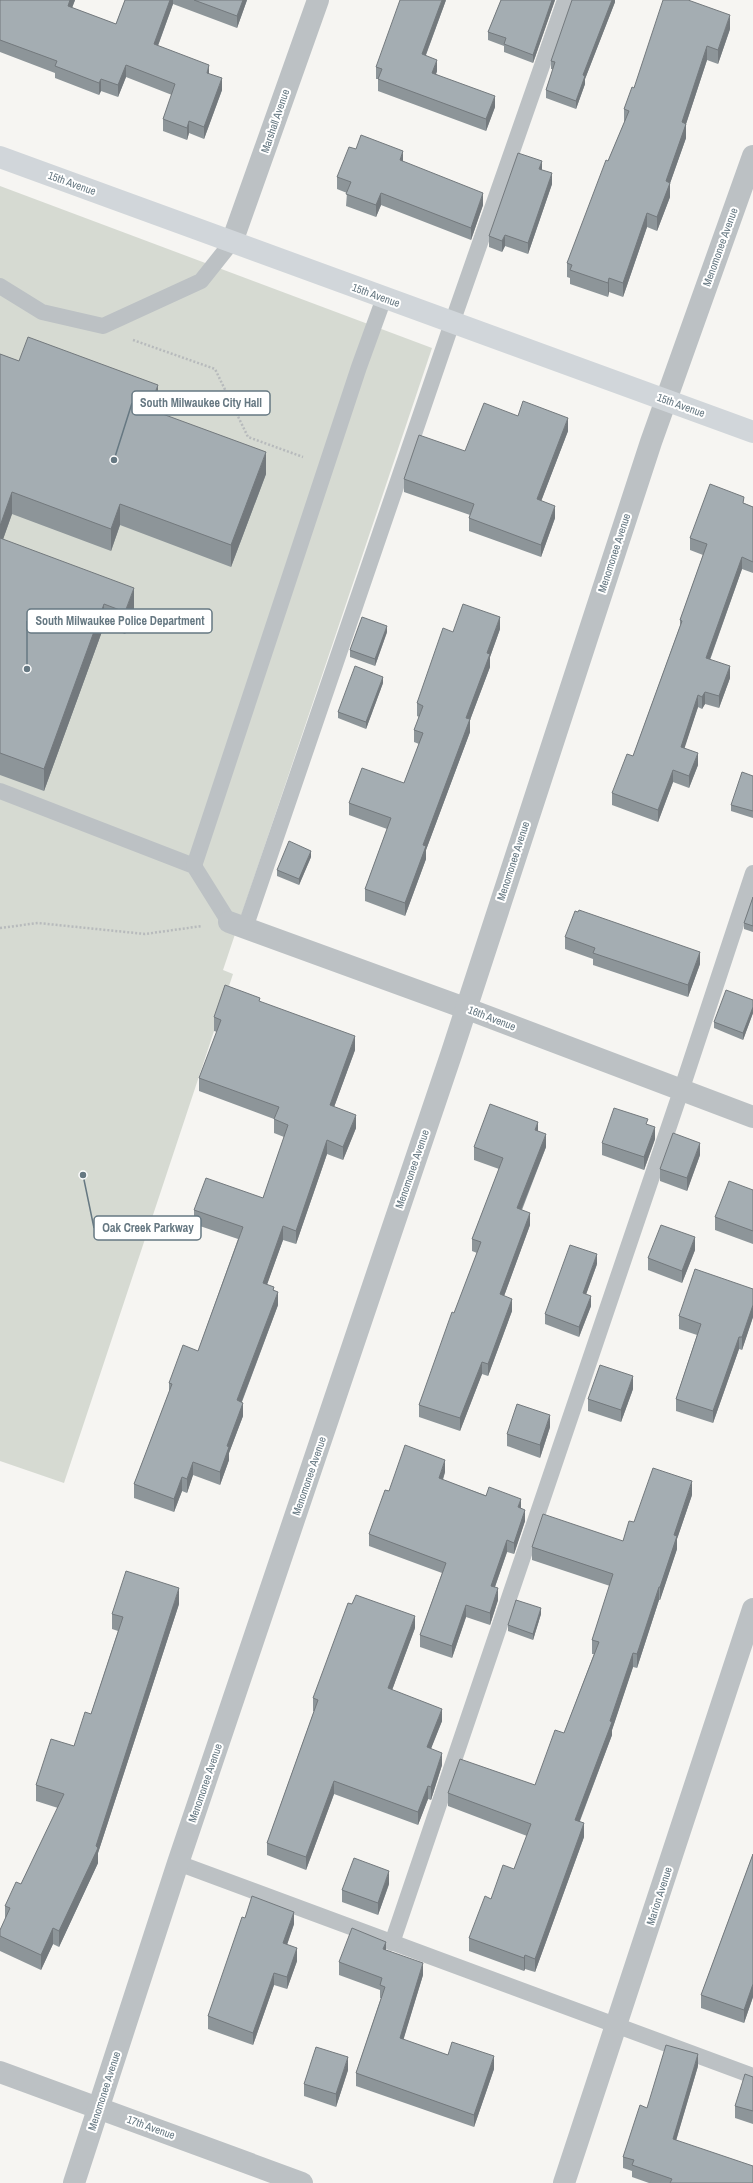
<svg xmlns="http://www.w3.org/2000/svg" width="753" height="2183" font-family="'Archivo Narrow',sans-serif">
<rect width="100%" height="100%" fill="#f6f5f2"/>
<polygon fill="#d6dad2" points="0,186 432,348 223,970 233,974 64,1483 0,1461"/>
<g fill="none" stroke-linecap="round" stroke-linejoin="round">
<g stroke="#b7babc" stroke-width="2.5" stroke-dasharray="2 2" stroke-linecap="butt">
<polyline points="133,340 215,369 248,437 303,457"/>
<polyline points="0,928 38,923 145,934 202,926"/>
</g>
<g stroke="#bcc1c4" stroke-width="16">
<polyline points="0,286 42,312 103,326 201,281 232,242"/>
<polyline points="0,791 194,866 229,922"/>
<polyline points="194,866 359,367 384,298"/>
<polyline points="245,928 452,323 565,0"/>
<polyline points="178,1863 753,2076"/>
<polyline points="392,1943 681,1091 753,873"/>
</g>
<g stroke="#bcc1c4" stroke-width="22">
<polyline points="232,242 318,0"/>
<polyline points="229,922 465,1008 753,1117"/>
<polyline points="0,2072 302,2183"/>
<polyline points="74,2183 178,1863 452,1052 651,442 753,156"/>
<polyline points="564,2183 753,1609"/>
</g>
<polyline stroke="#d1d6da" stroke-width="22" points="0,157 753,432"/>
</g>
<g fill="#8d9599">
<polygon points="0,0 75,0 72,8 116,24 125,0 247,0 237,28 173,4 158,46 209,74 222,90 204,139 189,133 187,140 163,131 163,119 172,95 126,77 118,97 101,91 99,95 55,78 55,73 0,52"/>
<polygon points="446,0 426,55 437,71 436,74 495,107 486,131 378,91 378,79 376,79 376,67"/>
<polygon points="501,0 555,0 533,63 504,52 504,46 488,40 488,32"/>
<polygon points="615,0 615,2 585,79 585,84 576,109 546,98 546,90 553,69 551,69 551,61"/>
<polygon points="730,29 718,64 707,60 686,124 686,138 670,183 670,197 657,231 647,227 623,297 609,292 608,297 570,284 570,278 567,277 567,263 608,161 624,123 624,109 634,88"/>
<polygon points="356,149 403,162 483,205 471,240 381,205 376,217 346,206 347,193 337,189 337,177"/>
<polygon points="542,170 552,184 528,254 505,246 502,252 489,247 489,236"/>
<polygon points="0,354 19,361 158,407 157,412 266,474 231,567 120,525 111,551 12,514 3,539 134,610 125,634 104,626 44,791 0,775"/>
<polygon points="518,416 568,431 541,501 555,518 541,557 469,531 469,518 470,515 404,492 404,479 465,451"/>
<polygon points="744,503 753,507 753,573 742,569 710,660 730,678 719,708 705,704 702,709 698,707 684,748 698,765 689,788 673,782 658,822 612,805 612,793 633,756 680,626 680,620 703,555 690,550 690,538"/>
<polygon points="500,629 490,657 490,667 470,720 470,732 426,850 426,859 405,916 365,901 365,889 387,829 349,815 349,803 404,783 419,744 414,742 414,730 419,717 417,716 417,703 453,632"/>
<polygon points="387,632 375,666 350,657 350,650"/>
<polygon points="383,683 366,729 338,718 338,712"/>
<polygon points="753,776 753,818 731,811 731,805"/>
<polygon points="311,857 299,885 277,876 277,870"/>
<polygon points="753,897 753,932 744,929 744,923"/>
<polygon points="565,937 700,964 688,997 593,965 593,959 565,949"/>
<polygon points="753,1000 753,1013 743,1040 714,1028 714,1022"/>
<polygon points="260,1002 355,1050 334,1107 356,1128 343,1160 327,1154 296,1244 283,1240 267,1284 274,1290 278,1305 242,1402 243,1416 229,1453 229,1460 220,1485 193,1475 187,1493 182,1491 174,1512 134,1498 134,1484 169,1392 169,1383 198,1351 238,1239 194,1224 194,1210 263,1198 284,1137 274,1133 274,1119 199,1091 199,1078 217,1032 214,1031 214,1017"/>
<polygon points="538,1131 546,1147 522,1210 530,1225 504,1296 512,1311 488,1376 482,1374 460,1431 419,1417 419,1405 477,1253 472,1251 472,1239 499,1169 474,1160 474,1147"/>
<polygon points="655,1139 644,1170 602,1155 602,1143"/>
<polygon points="700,1155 687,1191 660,1181 660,1169"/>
<polygon points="753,1190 753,1244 715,1230 715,1217"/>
<polygon points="695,1250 682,1283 648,1270 648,1258"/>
<polygon points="597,1264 586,1294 591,1306 579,1337 545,1324 545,1314"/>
<polygon points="753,1289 753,1317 742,1350 739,1349 713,1423 676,1411 676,1399 697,1335 679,1329 679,1316"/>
<polygon points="633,1389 621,1422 588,1411 588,1399"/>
<polygon points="550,1427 540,1458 507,1446 507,1434"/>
<polygon points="445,1472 443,1480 521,1508 525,1521 514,1554 507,1552 495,1587 498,1600 490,1625 466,1617 452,1658 420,1647 420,1635 442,1573 369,1546 369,1534 389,1491"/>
<polygon points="692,1495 677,1539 677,1549 660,1600 659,1600 637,1668 633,1667 612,1730 612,1735 580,1821 584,1837 535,1972 525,1969 524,1971 469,1951 469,1938 491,1899 514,1869 527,1836 448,1806 448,1793 535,1785 564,1733 594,1654 592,1654 592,1640 610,1586 532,1560 532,1547 623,1541 634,1522"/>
<polygon points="179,1604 98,1853 98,1863 59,1947 53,1944 41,1970 0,1951 0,1930 5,1920 5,1906 21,1884 58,1808 36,1801 36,1785 74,1746 91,1714 118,1631 112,1629 112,1614"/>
<polygon points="541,1614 533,1640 508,1631 508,1625"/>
<polygon points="415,1628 392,1690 442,1721 431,1748 442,1765 431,1800 428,1799 418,1825 334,1794 306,1870 267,1855 267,1843 314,1711 313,1711 313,1698"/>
<polygon points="753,1854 753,1997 744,2023 701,2008 701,1995"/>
<polygon points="389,1884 378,1915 342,1902 342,1890"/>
<polygon points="245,1918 294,1924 287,1945 297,1961 287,1989 274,1985 253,2045 208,2029 208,2016"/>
<polygon points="386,1950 423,1975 403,2040 448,2055 494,2069 474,2127 356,2086 356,2073 381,1998 380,1998 380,1990 339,1975 339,1962"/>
<polygon points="698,2066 676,2140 753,2183 649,2183 632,2177 632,2171 623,2168 623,2157 647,2108"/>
<polygon points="348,2070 336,2107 304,2096 304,2084"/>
<polygon points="753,2077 753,2124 735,2118 735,2106"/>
</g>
<g fill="#73797d">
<polygon points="70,0 75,0 68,18 68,6"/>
<polygon points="170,0 173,0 173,4 154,56 154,44"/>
<polygon points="243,0 247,0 237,28 237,16"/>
<polygon points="442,0 446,0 422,65 422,54"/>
<polygon points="552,0 555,0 533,63 533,55"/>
<polygon points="612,0 615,0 615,2 585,79 585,84 576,109 576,101 583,75"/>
<polygon points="730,15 730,29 718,64 718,50"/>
<polygon points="707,46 707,60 686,124 686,138 667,192 670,183 670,197 657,231 657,217 666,181 682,122"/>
<polygon points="437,60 437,71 432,85 432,73"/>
<polygon points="126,65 126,77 118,97 118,85"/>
<polygon points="209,65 209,77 207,73"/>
<polygon points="222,78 222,90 204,139 204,127"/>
<polygon points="101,79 101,91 99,95 99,83"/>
<polygon points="495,96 495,107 486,131 486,119"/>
<polygon points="189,121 189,133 187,140 187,128"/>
<polygon points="403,151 403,164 400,160"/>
<polygon points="542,161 542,172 539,169"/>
<polygon points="552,173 552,184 528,254 528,243"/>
<polygon points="381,193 381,205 376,217 376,205"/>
<polygon points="483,193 483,205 471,240 471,228"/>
<polygon points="647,213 647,227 623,297 623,283"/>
<polygon points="505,235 505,246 502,252 502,241"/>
<polygon points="609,278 609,292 608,297 608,283"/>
<polygon points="158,385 158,407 149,431 149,409"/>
<polygon points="568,418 568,431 537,512 537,499"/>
<polygon points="266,452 266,474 231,567 231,545"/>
<polygon points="12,492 12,514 0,548 0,526"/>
<polygon points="120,504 120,525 111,551 111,529"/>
<polygon points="555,506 555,518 541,557 541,545"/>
<polygon points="742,557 742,569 706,670 706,658"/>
<polygon points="134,588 134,610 125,634 125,612"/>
<polygon points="104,604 104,626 44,791 44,769"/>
<polygon points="500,617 500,629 490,657 490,667 470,720 470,732 426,850 426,859 405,916 405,903 423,845 466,718 487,653"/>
<polygon points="387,626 387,632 375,666 375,659"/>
<polygon points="730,666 730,678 719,708 719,696"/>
<polygon points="383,677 383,683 366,729 366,722"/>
<polygon points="705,692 705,704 702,709 702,697"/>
<polygon points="698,695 698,707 681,759 681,747"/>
<polygon points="698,753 698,765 689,788 689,776"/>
<polygon points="673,770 673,782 658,822 658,810"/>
<polygon points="311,851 311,857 299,885 299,879"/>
<polygon points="700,952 700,964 688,997 688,985"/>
<polygon points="753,1007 753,1013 743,1040 743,1033"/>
<polygon points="355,1036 355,1050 330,1118 330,1105"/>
<polygon points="356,1115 356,1128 343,1160 343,1147"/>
<polygon points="538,1122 538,1134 535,1130"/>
<polygon points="655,1127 655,1139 644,1170 644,1157"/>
<polygon points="546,1134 546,1147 517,1220 517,1208"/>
<polygon points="327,1140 327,1154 296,1244 296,1231"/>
<polygon points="700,1143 700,1155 687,1191 687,1178"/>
<polygon points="530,1213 530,1225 500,1307 500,1294"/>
<polygon points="283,1226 283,1240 263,1296 263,1283"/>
<polygon points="695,1237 695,1250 682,1283 682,1271"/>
<polygon points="597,1254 597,1264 583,1303 583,1293"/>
<polygon points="278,1292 278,1305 237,1414 237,1400"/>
<polygon points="591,1296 591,1306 579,1337 579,1327"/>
<polygon points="512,1299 512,1311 488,1376 488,1364"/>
<polygon points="753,1305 753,1317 742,1350 742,1337"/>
<polygon points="739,1337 739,1349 713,1423 713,1411"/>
<polygon points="482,1362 482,1374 460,1431 460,1418"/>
<polygon points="633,1376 633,1389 621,1422 621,1410"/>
<polygon points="243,1403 243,1416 229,1453 229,1460 220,1485 220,1472 227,1446"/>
<polygon points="550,1415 550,1427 540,1458 540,1445"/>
<polygon points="445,1460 445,1472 439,1490 439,1478"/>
<polygon points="193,1462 193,1475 187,1493 187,1479"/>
<polygon points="182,1477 182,1491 174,1512 174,1499"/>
<polygon points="692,1481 692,1495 677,1539 677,1549 660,1600 660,1587 674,1535"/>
<polygon points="521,1499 521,1511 518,1507"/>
<polygon points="525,1510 525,1521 514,1554 514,1543"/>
<polygon points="507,1540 507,1552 491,1598 491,1586"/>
<polygon points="659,1587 659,1600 637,1668 637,1654"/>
<polygon points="179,1588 179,1604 98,1853 98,1863 59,1947 59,1931 96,1846"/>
<polygon points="498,1588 498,1600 490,1625 490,1613"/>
<polygon points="466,1605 466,1617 452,1658 452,1646"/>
<polygon points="541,1608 541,1614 533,1640 533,1634"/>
<polygon points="415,1616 415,1628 388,1701 388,1688"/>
<polygon points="633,1653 633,1667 612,1730 612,1735 575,1833 575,1820 610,1721"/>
<polygon points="442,1709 442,1721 427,1759 427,1747"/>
<polygon points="442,1753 442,1765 431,1800 431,1787"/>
<polygon points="334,1781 334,1794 306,1870 306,1857"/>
<polygon points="428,1786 428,1799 418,1825 418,1812"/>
<polygon points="584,1823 584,1837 535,1972 535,1959"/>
<polygon points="389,1871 389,1884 378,1915 378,1903"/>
<polygon points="294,1912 294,1924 283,1956 283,1943"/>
<polygon points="53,1928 53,1944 41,1970 41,1955"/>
<polygon points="386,1942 386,1954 383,1949"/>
<polygon points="297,1948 297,1961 287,1989 287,1977"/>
<polygon points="525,1955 525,1969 524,1971 524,1958"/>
<polygon points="423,1963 423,1975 400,2051 400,2038"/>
<polygon points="274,1973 274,1985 253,2045 253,2033"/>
<polygon points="753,1984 753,1997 744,2023 744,2010"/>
<polygon points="698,2054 698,2066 673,2151 673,2139"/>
<polygon points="494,2056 494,2069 474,2127 474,2115"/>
<polygon points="348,2057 348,2070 336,2107 336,2094"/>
</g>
<g fill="#a4adb2" stroke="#73797d">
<polygon points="0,0 70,0 68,6 116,24 125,0 170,0 154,44 209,65 207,73 222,78 204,127 189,121 187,128 163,119 175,84 126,65 118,85 101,79 99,83 55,66 57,61 0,40"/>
<polygon points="194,0 243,0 237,16"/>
<polygon points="400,0 442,0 422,54 437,60 432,73 495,96 486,119 378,79 382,69 376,67"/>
<polygon points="501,0 552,0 533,55 504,44 506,38 488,32"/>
<polygon points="572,0 612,0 583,75 585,76 576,101 546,90 555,62 551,61"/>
<polygon points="663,0 688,0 730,15 718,50 707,46 682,122 686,124 666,181 670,183 657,217 647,213 623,283 609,278 608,283 570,270 572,265 567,263 606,160 608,161 629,111 624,109 632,87 634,88"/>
<polygon points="361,135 403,151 400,160 483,193 471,228 381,193 376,205 346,194 351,182 337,177 349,147 356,149"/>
<polygon points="518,153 542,161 539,169 552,173 528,243 505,235 502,241 489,236"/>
<polygon points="28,337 158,385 149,409 266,452 231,545 120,504 111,529 12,492 0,526 0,354 19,361"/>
<polygon points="523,401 568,418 537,499 555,506 541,545 469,518 474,504 404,479 419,435 465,451 484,403 518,416"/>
<polygon points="710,484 744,497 743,503 753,507 753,562 742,557 706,658 730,666 719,696 705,692 702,697 698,695 681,747 698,753 689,776 673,770 658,810 612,793 627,754 633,756 682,621 680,620 707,544 690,538"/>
<polygon points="0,538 134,588 125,612 104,604 44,769 0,753"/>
<polygon points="463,604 500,617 487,653 490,654 466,718 470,719 423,845 426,846 405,903 365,889 391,818 349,803 362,768 404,783 423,733 414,730 423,706 417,703 443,628 453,632"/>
<polygon points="362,617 387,626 375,659 350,650"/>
<polygon points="355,666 383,677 366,722 338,712"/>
<polygon points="742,772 753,776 753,811 731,805"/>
<polygon points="289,841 311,851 299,879 277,870"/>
<polygon points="753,897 753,926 744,923"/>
<polygon points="579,910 700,952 688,985 593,953 595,948 565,937 575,911 578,912"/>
<polygon points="225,985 260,998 259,1001 355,1036 330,1105 356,1115 343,1147 327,1140 296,1231 283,1226 263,1283 274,1287 273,1290 278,1292 237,1400 243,1403 227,1446 229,1447 220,1472 193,1462 187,1479 182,1477 174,1499 134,1484 172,1384 169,1383 183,1345 198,1351 243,1227 194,1210 206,1178 263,1198 288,1125 274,1119 279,1107 199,1078 221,1020 214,1017"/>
<polygon points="726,990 753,1000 753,1007 743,1033 714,1022"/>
<polygon points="490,1104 538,1122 535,1130 546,1134 517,1208 530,1213 500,1294 512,1299 488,1364 482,1362 460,1418 419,1405 452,1312 454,1313 481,1242 472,1239 503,1158 474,1147"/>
<polygon points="614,1108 648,1119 646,1124 655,1127 644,1157 602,1143"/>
<polygon points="673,1133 700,1143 687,1178 660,1169"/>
<polygon points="729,1181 753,1190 753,1231 715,1217"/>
<polygon points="661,1225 695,1237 682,1271 648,1258"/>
<polygon points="570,1245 597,1254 583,1293 591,1296 579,1327 545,1314"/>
<polygon points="695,1269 753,1289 753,1305 742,1337 739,1337 713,1411 676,1399 701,1324 679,1316"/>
<polygon points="600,1365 633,1376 621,1410 588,1399"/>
<polygon points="517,1404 550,1415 540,1445 507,1434"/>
<polygon points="405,1445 445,1460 439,1478 486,1496 489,1487 521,1499 518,1507 525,1510 514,1543 507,1540 491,1586 498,1588 490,1613 466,1605 452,1646 420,1635 446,1563 369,1534 385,1490 389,1491"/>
<polygon points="653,1468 692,1481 674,1535 677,1536 660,1587 659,1587 637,1654 633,1653 610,1721 612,1722 575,1820 584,1823 535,1959 525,1955 524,1958 469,1938 485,1896 491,1899 503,1865 514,1869 531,1824 448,1793 460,1759 535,1785 555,1730 564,1733 599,1642 592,1640 613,1574 532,1547 543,1514 623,1541 629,1521 634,1522"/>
<polygon points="126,1571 179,1588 96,1846 98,1848 59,1931 53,1928 41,1955 0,1936 0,1930 10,1908 5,1906 16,1882 21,1884 64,1794 36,1785 51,1739 74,1746 85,1712 91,1714 123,1617 112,1614"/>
<polygon points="356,1595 415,1616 388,1688 442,1709 427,1747 442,1753 431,1787 428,1786 418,1812 334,1781 306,1857 267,1843 318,1700 313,1698 348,1603 352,1604"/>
<polygon points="516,1600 541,1608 533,1634 508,1625"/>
<polygon points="753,1854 753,1984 744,2010 701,1995"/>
<polygon points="354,1858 389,1871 378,1903 342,1890"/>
<polygon points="252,1896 294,1912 283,1943 297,1948 287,1977 274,1973 253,2033 208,2016 242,1917 245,1918"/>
<polygon points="352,1928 386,1942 383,1949 423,1963 400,2038 448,2055 452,2042 494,2056 474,2115 356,2073 385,1987 380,1985 382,1978 339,1962"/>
<polygon points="666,2045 698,2054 673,2139 753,2166 753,2183 670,2183 672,2179 632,2165 634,2160 623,2157 640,2105 647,2108"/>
<polygon points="316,2047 348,2057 336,2094 304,2084"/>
<polygon points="745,2074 753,2077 753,2111 735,2106"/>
</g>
<g text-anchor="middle" stroke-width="4" stroke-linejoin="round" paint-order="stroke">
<g font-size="11" fill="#667882" stroke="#fff">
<text transform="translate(275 121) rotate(-71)" y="4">Marshall Avenue</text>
<text transform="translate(72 183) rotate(20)" y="4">15th Avenue</text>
<text transform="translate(720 247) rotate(-70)" y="4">Menomonee Avenue</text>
<text transform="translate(376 295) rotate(20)" y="4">15th Avenue</text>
<text transform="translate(681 405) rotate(20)" y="4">15th Avenue</text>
<text transform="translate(614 553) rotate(-72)" y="4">Menomonee Avenue</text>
<text transform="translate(513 861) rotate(-72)" y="4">Menomonee Avenue</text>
<text transform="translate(492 1018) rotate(21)" y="4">16th Avenue</text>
<text transform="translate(412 1169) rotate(-71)" y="4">Menomonee Avenue</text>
<text transform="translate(309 1476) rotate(-71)" y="4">Menomonee Avenue</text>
<text transform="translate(205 1783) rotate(-71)" y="4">Menomonee Avenue</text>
<text transform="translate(659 1896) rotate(-72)" y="4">Marion Avenue</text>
<text transform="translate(104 2091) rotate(-72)" y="4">Menomonee Avenue</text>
<text transform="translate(151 2127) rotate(20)" y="4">17th Avenue</text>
</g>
</g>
<path fill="none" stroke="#667882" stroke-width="1.5" d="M114 460L132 403M27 669L27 621M83 1175L94 1228"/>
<g fill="#667882" stroke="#fff" stroke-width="1.5">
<circle cx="114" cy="460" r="4"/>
<circle cx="27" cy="669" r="4"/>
<circle cx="83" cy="1175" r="4"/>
</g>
<g fill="#fff" stroke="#667882" stroke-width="1.5">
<rect x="132" y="391" width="138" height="24" rx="4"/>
<rect x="27" y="609" width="185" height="24" rx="4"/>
<rect x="94" y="1216" width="107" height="24" rx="4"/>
</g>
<g font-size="12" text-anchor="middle" font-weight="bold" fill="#667882">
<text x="201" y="407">South Milwaukee City Hall</text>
<text x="120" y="625">South Milwaukee Police Department</text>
<text x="148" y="1232">Oak Creek Parkway</text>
</g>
</svg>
